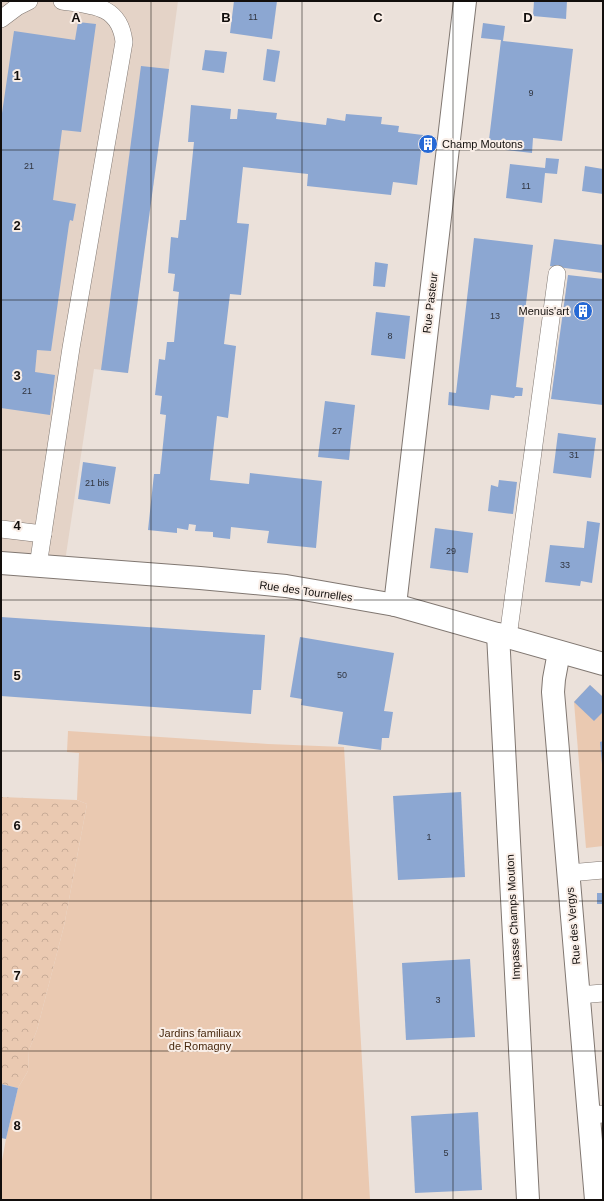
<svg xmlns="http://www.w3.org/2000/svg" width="604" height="1201" font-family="Arial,sans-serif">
<defs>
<pattern id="forest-crowns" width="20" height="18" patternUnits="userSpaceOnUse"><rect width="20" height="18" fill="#eac9b1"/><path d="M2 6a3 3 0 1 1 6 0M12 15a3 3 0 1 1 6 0" fill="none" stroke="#c8ab97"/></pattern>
</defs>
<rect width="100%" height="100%" fill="#ebe1da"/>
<polygon fill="#e4d3c7" points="1,1 178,1 128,373 94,369 64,568 1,563"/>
<polygon fill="url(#forest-crowns)" points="1,797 77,800 87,804 64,926 37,1030 29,1050 28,1071 18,1088 1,1084"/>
<g fill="#eac9b1">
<polygon points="590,685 603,697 603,846 586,848 574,702"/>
<polygon points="68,731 268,744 344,747 370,1200 1,1200 1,1166 6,1139 18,1088 28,1071 29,1050 37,1030 64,926 87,804 77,800 79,753 67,752"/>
</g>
<g fill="#8ca7d2">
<polygon points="234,1 277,1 272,39 230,33"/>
<polygon points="534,1 567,1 566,19 533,16"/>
<polygon points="78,22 96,24 81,132 62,130 53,200 76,204 73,221 70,220 69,224 51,351 37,350 35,372 55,375 50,415 1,408 1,120 14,31 75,40"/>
<polygon points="483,23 505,26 503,41 573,49 562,141 533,138 532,153 488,148 501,40 481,38"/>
<polygon points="267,49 280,51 275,82 263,80"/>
<polygon points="205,50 227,52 224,73 202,70"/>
<polygon points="141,66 169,69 128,373 101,370"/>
<polygon points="191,105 231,109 230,119 237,119 238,109 277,113 276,119 326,125 327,118 345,121 346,114 382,117 381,124 399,126 398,132 423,135 417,185 393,182 391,195 307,186 308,174 243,167 237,223 249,224 241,295 230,294 224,344 236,346 228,418 217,416 210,480 249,484 250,473 322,481 316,548 267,543 269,531 231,527 230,539 213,537 213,532 195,531 196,525 189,524 188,530 177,528 177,533 148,530 154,474 160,474 166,415 160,414 162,396 155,395 159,359 165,360 167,342 174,342 179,292 173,291 175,274 168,273 171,237 178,238 180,220 186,220 194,142 188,142"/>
<polygon points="424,136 433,136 431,152 422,151"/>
<polygon points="546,158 559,159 557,174 545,173 542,203 506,198 510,164 545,168"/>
<polygon points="585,166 603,169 603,194 582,191"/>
<polygon points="474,238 533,245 516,387 523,388 522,396 515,396 514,398 491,395 489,410 448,405 449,392 456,393"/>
<polygon points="554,239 603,245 603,273 550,266"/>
<polygon points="375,262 388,264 385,287 373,286"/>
<polygon points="568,275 603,279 603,405 551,399"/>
<polygon points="376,312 410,316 405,359 371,355"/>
<polygon points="325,401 355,405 349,460 318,457"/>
<polygon points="558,433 596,438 591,478 553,473"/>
<polygon points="83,462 116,467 110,504 78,499"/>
<polygon points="499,480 517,482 513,514 488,511 491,485 498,487"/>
<polygon points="587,521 600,523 592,583 581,581 580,586 545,582 550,545 584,548"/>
<polygon points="435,528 473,533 468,573 430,568"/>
<polygon points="1,617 265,635 261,690 253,690 251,714 1,696"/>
<polygon points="300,637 394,653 384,711 393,712 389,738 382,738 381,750 338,744 343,712 301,705 302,699 290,697"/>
<polygon points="590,685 603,697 603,712 594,721 574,702"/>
<polygon points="603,741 603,764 602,764 600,742"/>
<polygon points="461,792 465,877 398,880 393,796"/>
<rect x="597" y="893" width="6" height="11"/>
<polygon points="470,959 475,1037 406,1040 402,963"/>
<polygon points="1,1084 18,1088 6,1139 1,1138"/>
<polygon points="478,1112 482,1190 415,1193 411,1116"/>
</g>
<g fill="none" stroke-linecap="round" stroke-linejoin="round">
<g stroke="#807771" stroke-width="18">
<g id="lane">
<polyline points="1,19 17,7 29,1"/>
<polyline points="1,529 43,534"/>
<path d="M38 566 71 348 124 42C120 5 92 5 62 1"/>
<polyline points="508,637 557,274"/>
<polyline points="569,873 603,870"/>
<polyline points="579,995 603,993"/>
<polyline points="589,1115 603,1114"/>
</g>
</g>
<g stroke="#807771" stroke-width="24">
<g id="street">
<polyline points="1,563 200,578 286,586 315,591 395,605 603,664"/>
<polyline points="395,605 465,1"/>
<polyline points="498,634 528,1200"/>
<polyline points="559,652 554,679 553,692 596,1200"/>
</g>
</g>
<use href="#lane" stroke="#fff" stroke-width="17"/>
<use href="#street" stroke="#fff" stroke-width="22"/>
</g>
<path fill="none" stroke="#120e0c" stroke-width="1" stroke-opacity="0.55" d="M151 1V1200M302 1V1200M453 1V1200M1 150H603M1 300H603M1 450H603M1 600H603M1 751H603M1 901H603M1 1051H603"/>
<defs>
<g id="building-disc" transform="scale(1)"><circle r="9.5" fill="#2669d5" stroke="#f9eee7"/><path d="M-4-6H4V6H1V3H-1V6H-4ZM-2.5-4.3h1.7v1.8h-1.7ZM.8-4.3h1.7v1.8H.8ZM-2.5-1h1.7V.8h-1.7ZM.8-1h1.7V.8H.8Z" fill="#fff"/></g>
</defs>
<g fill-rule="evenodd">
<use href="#building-disc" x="428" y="144"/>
<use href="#building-disc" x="583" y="311"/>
</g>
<g text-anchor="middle" stroke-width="4" stroke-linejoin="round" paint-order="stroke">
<g font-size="9" fill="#30343e">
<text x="253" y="20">11</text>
<text x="531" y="96">9</text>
<text x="29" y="169">21</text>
<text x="526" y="189">11</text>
<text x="495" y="319">13</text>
<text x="390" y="339">8</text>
<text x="27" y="394">21</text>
<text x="337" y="434">27</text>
<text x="574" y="458">31</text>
<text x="97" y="486">21 bis</text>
<text x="451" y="554">29</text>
<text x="565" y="568">33</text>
<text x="342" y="678">50</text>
<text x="429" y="840">1</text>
<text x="438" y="1003">3</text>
<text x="446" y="1156">5</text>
</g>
<g font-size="11" fill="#120e0c" stroke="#f9eee7" text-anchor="start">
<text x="442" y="148">Champ Moutons</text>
<text x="569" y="315" text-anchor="end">Menuis'art</text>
</g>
<g font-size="11" fill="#120e0c" stroke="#f9eee7">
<text transform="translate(430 303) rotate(-83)" y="4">Rue Pasteur</text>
<text transform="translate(306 591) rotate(8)" y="4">Rue des Tournelles</text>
<text transform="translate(513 917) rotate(-93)" y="4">Impasse Champs Mouton</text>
<text transform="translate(573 926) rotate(-95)" y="4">Rue des Vergys</text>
</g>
<g font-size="11" fill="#48290f" stroke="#f9eee7">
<text x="200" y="1037">Jardins familiaux<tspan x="200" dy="13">de Romagny</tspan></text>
</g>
</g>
<g font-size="13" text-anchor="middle" font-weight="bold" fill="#120e0c" stroke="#f9eee7" stroke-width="4" stroke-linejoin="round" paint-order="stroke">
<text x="76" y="22">A</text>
<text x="226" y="22">B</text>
<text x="378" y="22">C</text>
<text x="528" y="22">D</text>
<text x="17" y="80">1</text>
<text x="17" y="230">2</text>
<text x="17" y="380">3</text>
<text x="17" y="530">4</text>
<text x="17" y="680">5</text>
<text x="17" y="830">6</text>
<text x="17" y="980">7</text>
<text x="17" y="1130">8</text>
</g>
<rect width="604" height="1201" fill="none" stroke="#120e0c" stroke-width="4"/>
</svg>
